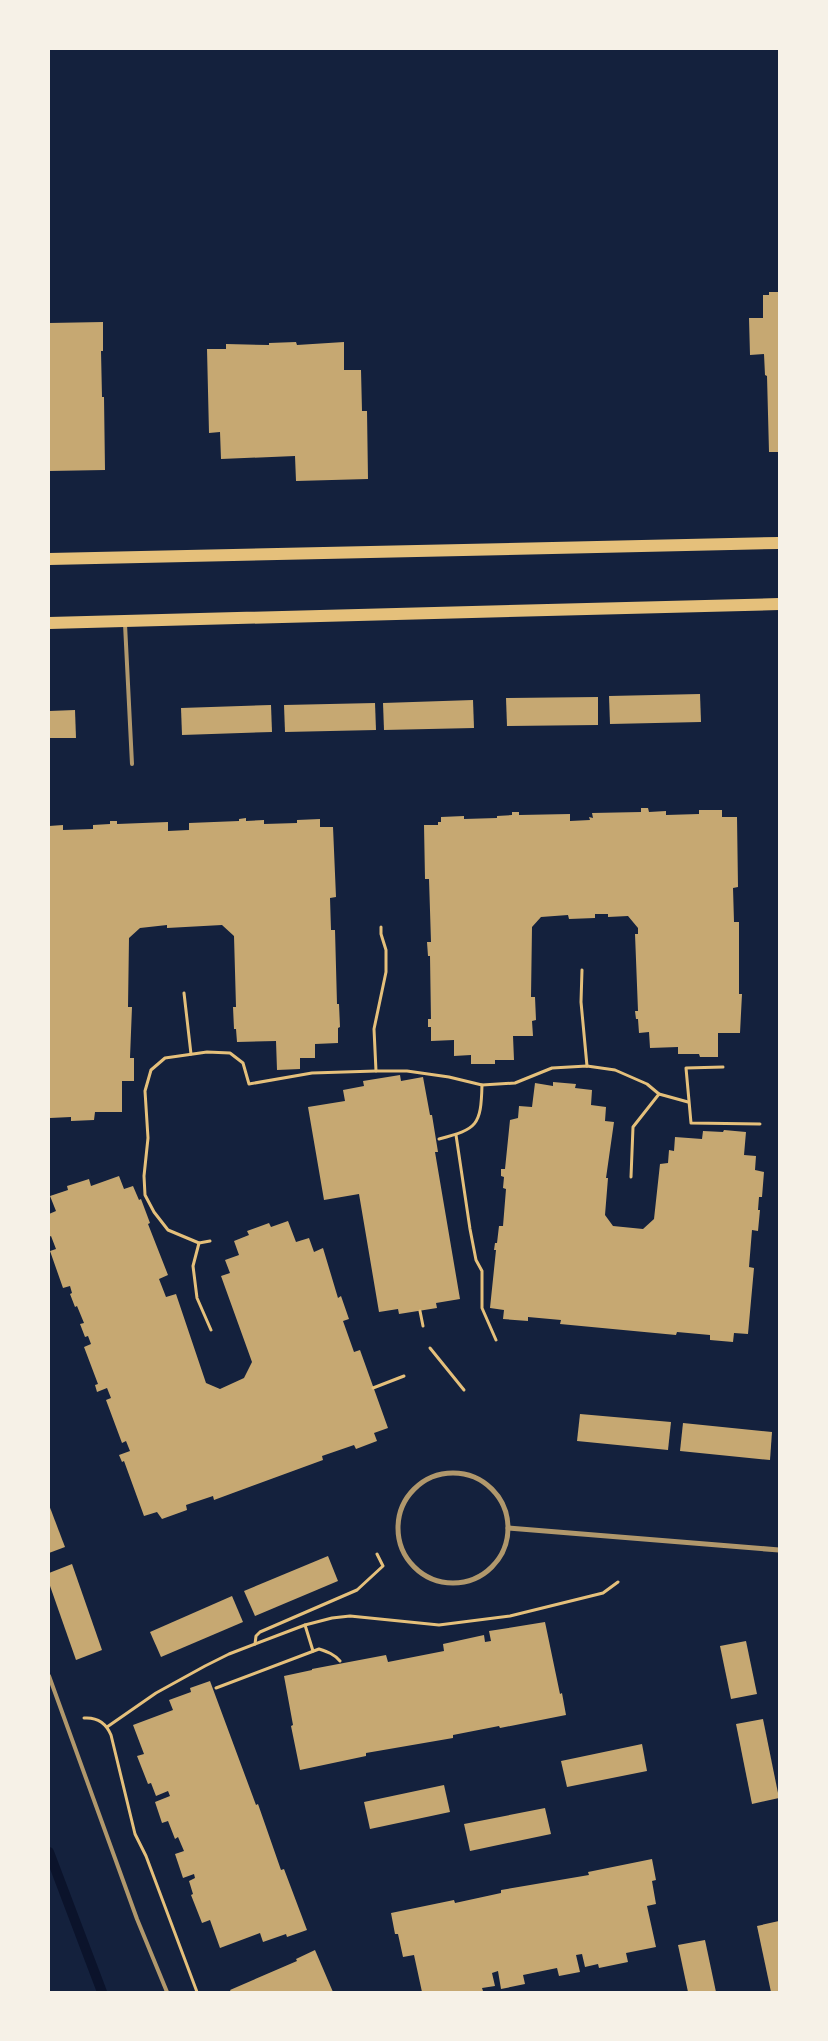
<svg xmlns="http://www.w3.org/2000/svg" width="828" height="2041" font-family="Figtree,sans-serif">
<rect width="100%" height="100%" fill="#14213d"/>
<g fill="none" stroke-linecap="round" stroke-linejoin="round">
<polyline stroke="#0b132b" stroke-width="10" points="49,1852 102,1992"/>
</g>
<g fill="#c6a872">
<polygon points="769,292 779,292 779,452 769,452 767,376 765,375 764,354 750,355 749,318 763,318 763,295 769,295"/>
<polygon points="103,322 103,351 101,351 102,397 104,397 105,470 49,471 49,323"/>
<polygon points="296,342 297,345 344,342 344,370 361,370 362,411 367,411 368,479 296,481 295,456 221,459 220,432 209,433 207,349 226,349 226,344 269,345 269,343"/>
<polygon points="700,694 701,722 610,724 609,696"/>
<polygon points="598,697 598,725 507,726 506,698"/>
<polygon points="473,700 474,728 384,730 383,703"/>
<polygon points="375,703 376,730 285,732 284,705"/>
<polygon points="271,705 272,732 182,735 181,708"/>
<polygon points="75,710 76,738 49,738 49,711"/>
<polygon points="641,808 648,808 649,812 666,811 666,815 699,814 699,810 722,810 722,817 737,817 738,887 733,888 734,922 739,922 739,994 742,994 740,1033 718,1033 718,1057 700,1057 699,1054 678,1054 678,1047 650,1048 649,1032 639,1033 638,1019 636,1019 635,1011 638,1011 635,934 638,934 638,928 628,916 608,917 608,914 595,914 595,918 569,919 568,915 541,917 532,927 531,997 535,997 536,1020 532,1021 533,1036 513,1036 514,1060 495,1060 495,1064 471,1064 471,1055 454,1056 454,1040 431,1041 431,1027 428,1027 428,1019 431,1019 430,956 428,956 427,942 431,942 429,879 425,879 424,825 438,825 438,822 441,822 441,817 464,816 464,819 497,818 497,816 512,815 512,812 519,812 519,815 570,814 570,821 590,820 589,817 593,818 592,813 641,812"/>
<polygon points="246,818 246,821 264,820 264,824 297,823 297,820 320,819 320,827 333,827 336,897 330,898 331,930 335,930 337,1004 339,1004 340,1027 338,1028 338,1043 315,1044 315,1058 300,1058 300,1069 277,1070 276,1041 237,1042 236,1029 234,1029 233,1007 236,1007 234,936 222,925 167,928 167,925 140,928 129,938 128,1007 132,1007 130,1058 134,1058 134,1081 122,1081 122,1112 95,1112 94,1120 71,1121 71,1117 50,1118 49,826 63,825 63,830 93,829 93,825 110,824 110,821 117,821 117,824 168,822 168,831 189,830 189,823 239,821 239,819"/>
<polygon points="400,1075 401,1081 423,1077 430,1115 432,1115 438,1152 435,1152 460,1299 436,1303 437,1308 399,1314 398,1309 379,1312 359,1194 324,1200 308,1107 345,1101 343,1090 364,1086 363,1081"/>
<polygon points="553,1082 576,1084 575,1088 592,1090 591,1105 606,1107 605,1121 614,1122 606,1178 608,1178 605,1215 613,1226 643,1229 654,1219 660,1164 668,1163 669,1150 674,1151 675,1137 702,1139 703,1131 723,1132 724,1130 746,1132 744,1155 756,1156 755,1170 764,1172 762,1197 759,1197 758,1210 760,1210 758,1231 752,1230 749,1267 754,1268 748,1334 734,1333 733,1342 710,1340 710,1335 677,1332 676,1335 560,1324 561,1320 528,1317 528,1321 503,1319 504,1310 490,1308 496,1250 494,1250 495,1243 497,1243 499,1226 503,1226 506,1189 503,1188 504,1177 501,1176 501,1169 505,1169 510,1120 518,1118 519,1106 532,1107 535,1083 553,1086"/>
<polygon points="119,1176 124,1189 133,1186 139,1200 141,1199 150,1223 148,1224 168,1275 159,1279 166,1297 176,1294 206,1383 220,1389 244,1378 252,1362 221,1276 230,1273 225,1260 239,1255 234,1241 249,1235 247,1231 269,1223 271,1227 288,1221 296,1242 309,1238 314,1252 323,1248 338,1298 341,1296 349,1319 343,1321 354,1352 360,1350 388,1428 374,1433 377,1441 356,1449 354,1445 322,1456 323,1460 214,1500 213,1496 186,1505 187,1510 162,1519 157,1512 144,1516 124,1461 122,1462 119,1455 130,1451 126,1441 122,1443 106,1400 111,1398 107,1388 97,1392 95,1385 98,1384 84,1347 91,1344 88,1336 85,1337 80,1324 84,1323 77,1306 75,1307 70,1294 72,1293 70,1286 63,1288 50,1251 56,1249 51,1236 49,1237 49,1214 56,1211 50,1196 68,1190 67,1186 89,1179 91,1186"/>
<polygon points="580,1414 671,1422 668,1450 577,1441"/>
<polygon points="683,1423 772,1432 770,1460 680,1451"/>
<polygon points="49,1505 65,1547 49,1553"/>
<polygon points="328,1556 338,1581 255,1616 244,1591"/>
<polygon points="72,1564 102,1650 76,1660 49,1583 49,1573"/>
<polygon points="232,1596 243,1622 161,1657 150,1632"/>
<polygon points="545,1622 560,1694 562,1693 566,1715 500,1728 499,1726 453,1735 453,1738 366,1753 366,1756 300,1770 291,1726 293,1725 284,1676 312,1670 312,1669 386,1655 388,1662 444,1651 443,1644 484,1635 485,1642 491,1641 489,1631"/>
<polygon points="746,1641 757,1694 731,1699 720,1646"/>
<polygon points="210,1681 256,1805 258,1804 281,1870 284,1869 307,1930 287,1937 286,1934 263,1942 260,1933 220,1948 210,1920 202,1923 191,1895 193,1894 189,1881 195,1878 194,1874 183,1878 175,1854 184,1851 178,1837 175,1839 168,1821 162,1823 155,1802 170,1796 168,1791 156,1796 151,1783 148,1784 137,1756 144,1754 133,1725 173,1710 169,1700 191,1692 190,1688"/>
<polygon points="763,1719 779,1798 752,1804 736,1724"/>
<polygon points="642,1744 647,1771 567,1787 561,1761"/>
<polygon points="444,1785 450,1812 370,1829 364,1802"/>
<polygon points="545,1808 551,1834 470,1851 464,1824"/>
<polygon points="652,1859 656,1880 652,1881 656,1904 647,1906 656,1947 626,1953 628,1962 599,1968 598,1964 585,1967 582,1954 576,1955 580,1972 559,1976 557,1968 523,1975 525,1984 501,1989 498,1971 492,1973 495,1986 482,1988 483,1991 422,1992 414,1955 403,1957 398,1934 395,1934 391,1913 454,1900 455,1903 501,1893 501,1890 589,1875 588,1872"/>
<polygon points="779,1921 779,1992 771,1992 757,1926"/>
<polygon points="705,1940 716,1992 688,1992 678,1945"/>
<polygon points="315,1950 333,1992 231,1992 230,1990 297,1961 296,1959"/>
</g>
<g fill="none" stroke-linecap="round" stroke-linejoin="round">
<g stroke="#e5c07b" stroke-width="3">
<polyline points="582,970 581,1002 587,1066"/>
<polyline points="184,993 191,1054"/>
<polyline points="723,1067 686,1068 691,1123 760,1124"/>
<polyline points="376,1071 374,1029 386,972 386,950 381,934 381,927"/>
<polyline points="456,1135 470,1229 476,1260 482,1271 482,1308 496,1340"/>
<path d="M439 1139C477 1129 481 1126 482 1085"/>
<polyline points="631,1177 633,1127 659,1094"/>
<polyline points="210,1241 199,1243 168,1230 154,1212 145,1195 144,1176 148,1138 145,1091 151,1070 165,1058 207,1052 230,1053 243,1063 249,1084 312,1073 376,1071 407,1071 449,1077 482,1085 515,1083 552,1068 587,1066 615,1070 647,1084 659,1094 688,1102"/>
<polyline points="199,1243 193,1266 197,1298 211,1330"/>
<polyline points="420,1311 423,1326"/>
<polyline points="430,1348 464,1390"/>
<polyline points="373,1388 404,1376"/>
<polyline points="305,1625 313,1651"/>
<polyline points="255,1644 256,1636 260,1632 357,1590 383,1566 377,1554"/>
<path d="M216 1688 319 1649C328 1652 334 1654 340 1661"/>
<path d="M84 1718C97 1717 106 1723 111 1735L135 1834 146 1856 197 1992"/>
<polyline points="107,1727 156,1693 205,1666 229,1654 305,1625 332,1618 350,1616 439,1625 510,1616 603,1593 618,1582"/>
</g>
<g stroke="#b1986c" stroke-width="4">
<polyline points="125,624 132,764"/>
<polyline points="49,1676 137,1919 167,1992"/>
</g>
<g stroke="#b1986c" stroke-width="5">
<circle cx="453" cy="1528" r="55"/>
<polyline points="508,1528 779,1550"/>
</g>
<g stroke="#e5c07b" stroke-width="12">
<polyline points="49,559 779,543"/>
<polyline points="49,623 779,604"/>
</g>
</g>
<rect width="828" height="2041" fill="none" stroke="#f6f1e7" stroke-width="100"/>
</svg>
